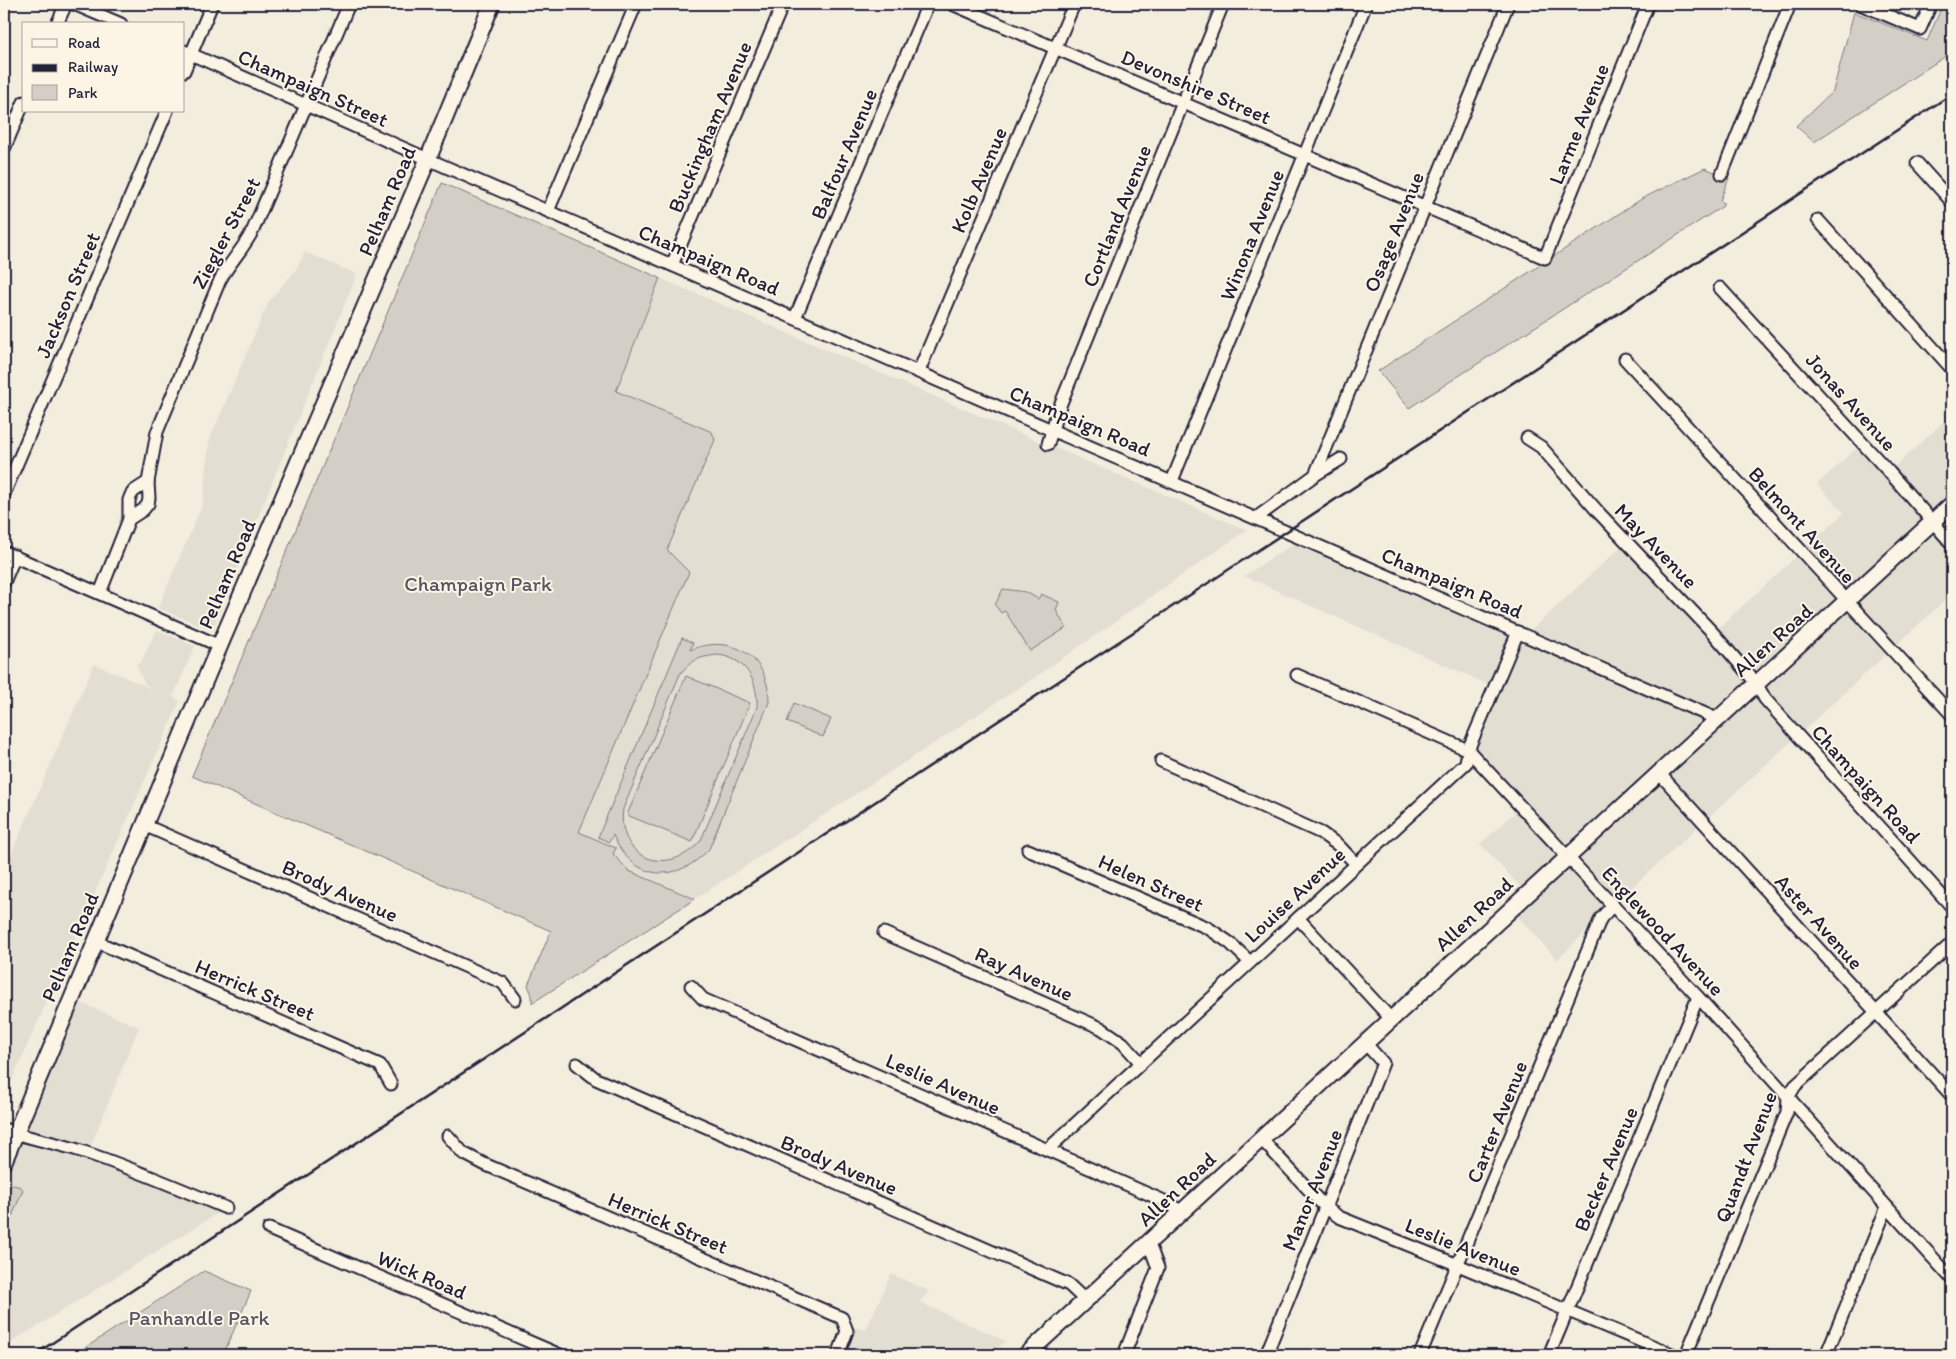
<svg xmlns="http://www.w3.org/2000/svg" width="1956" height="1359" font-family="Itim,sans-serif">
<rect width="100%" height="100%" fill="#f3edde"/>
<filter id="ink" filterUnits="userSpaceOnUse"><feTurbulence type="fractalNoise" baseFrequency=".02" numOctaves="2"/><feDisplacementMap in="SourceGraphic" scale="10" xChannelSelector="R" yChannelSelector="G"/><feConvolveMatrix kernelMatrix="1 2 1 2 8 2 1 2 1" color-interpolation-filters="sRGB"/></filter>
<g filter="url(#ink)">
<g fill="#e3ded2">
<polygon points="305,252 357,274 212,630 158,608 203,503 209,441 268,303 297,268"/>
<polygon points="660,278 1038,441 1040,445 1042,442 1247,530 1040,674 695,899 629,871 613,854 578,832 689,572 667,550 715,440 712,432 616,391"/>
<polygon points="1952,414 1952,594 1613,905 1557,960 1511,909 1527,894 1480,844 1520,808 1468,750 1494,687 1244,576 1302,538 1526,635 1626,542 1713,633 1844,513 1817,484 1863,443 1889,472"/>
<polygon points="157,630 195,646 173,697 180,701 4,1098 4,871 94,664 155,690 145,684 136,665 141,662"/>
<polygon points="71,999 139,1027 88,1153 226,1208 4,1347 4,1161"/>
<polygon points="891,1274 929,1291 919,1302 1006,1341 990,1355 838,1355 847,1328 861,1328 866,1330"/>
</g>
<g fill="#d4cfc6" stroke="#7b7880" fill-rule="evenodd">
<polygon points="1943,4 1952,4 1952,52 1814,142 1796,126 1833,91 1854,12 1927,41"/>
<polygon points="1705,168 1729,178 1720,201 1723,202 1723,206 1409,408 1378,371 1643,198"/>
<polygon points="442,183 660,278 616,391 712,432 715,440 667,550 689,572 579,832 616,848 613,854 629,871 695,899 532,1003 532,995 528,985 551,931 192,776"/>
<polygon points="1003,589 1026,592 1038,599 1041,594 1059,602 1056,610 1066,628 1030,651 1005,611 1001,613 995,605"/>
<path d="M682 638 693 643 690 650C732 633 769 656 769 702L709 849C677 884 633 882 613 835L609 842 598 837ZM718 655C746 658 758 681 757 707L701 840C669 879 616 859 623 809L680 674C692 659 700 657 718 655Z"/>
<polygon points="686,676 750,703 692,842 627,815"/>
<polygon points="794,703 831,719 823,737 787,722"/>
<polygon points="10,1184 21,1187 23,1190 4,1235 4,1190 6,1185"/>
<polygon points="204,1271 251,1291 223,1355 74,1355"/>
</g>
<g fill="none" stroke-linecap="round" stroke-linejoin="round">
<g stroke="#22223b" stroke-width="15">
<g id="minor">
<polyline points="74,4 121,24"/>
<polyline points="952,4 1545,258 1648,4"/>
<polyline points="1860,4 1920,29 1931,4"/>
<polyline points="57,24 66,4"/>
<polyline points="184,51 446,167 1717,719"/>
<polyline points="184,71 212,4"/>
<polyline points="4,149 24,102"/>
<polyline points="1917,163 1952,202"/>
<polyline points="1722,174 1790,4"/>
<polyline points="548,211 636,4"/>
<polyline points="1818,220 1952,369"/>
<polyline points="672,265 783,4"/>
<polyline points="1720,288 1889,472 1952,544"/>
<polyline points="795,318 928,4"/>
<polyline points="1625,359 1952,715"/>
<polyline points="919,371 1074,4"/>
<polyline points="1527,438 1541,447 1600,514 1713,633 1756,683 1765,699 1952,907"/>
<polyline points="1048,444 1057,413 1223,4"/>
<polyline points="1315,475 1341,459"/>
<polyline points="1172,481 1366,4"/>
<polyline points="4,494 167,111"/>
<polyline points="1256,518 1315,475 1508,4"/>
<path d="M129 519 143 510 148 504 149 498 148 482 157 432 220 280C230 262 244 248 253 230L349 4"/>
<polyline points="4,552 220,646"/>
<polyline points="4,582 15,556"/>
<polyline points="100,593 129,519 129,500 131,495 134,491 148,482"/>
<polyline points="1297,675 1468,750 1698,997 1952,1279"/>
<polyline points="1161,761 1321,833 1338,845 1356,864"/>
<polyline points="1659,773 1952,1096"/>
<polyline points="144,825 503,983 515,999"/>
<polyline points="1028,850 1208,928 1230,943 1250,962"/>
<polyline points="1298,918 1391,1019"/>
<polyline points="884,933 1101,1028 1123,1043 1141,1063"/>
<polyline points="95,941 380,1065 391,1084"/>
<polyline points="691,986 703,999 1162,1200 1183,1212"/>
<polyline points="577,1064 596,1079 1069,1285 1086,1301"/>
<path d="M4 1129C28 1139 55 1142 81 1151 130 1167 178 1188 226 1208"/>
<polyline points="448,1136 463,1153 484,1164 842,1318 847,1331 838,1355"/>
<polyline points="1262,1140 1325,1207 1339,1217 1458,1265 1674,1355"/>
<polyline points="1047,1150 1466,763 1468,750 1518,632"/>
<polyline points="269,1229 560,1355"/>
<polyline points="1124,1355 1158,1268 1149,1244"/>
<polyline points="1266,1355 1383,1063 1366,1044"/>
<polyline points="1420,1355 1601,918 1613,905"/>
<polyline points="1549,1355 1698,997"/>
<polyline points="1686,1355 1787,1112 1788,1098 1795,1086 1952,943"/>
<polyline points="1826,1355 1887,1207"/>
</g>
</g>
<g stroke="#22223b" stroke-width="19">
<g id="major">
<polyline points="4,1161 211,666 428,159 492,4"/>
<polyline points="1026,1355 1952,504"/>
</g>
</g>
<use href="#minor" stroke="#fcf5e5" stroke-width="11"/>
<use href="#major" stroke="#fcf5e5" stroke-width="15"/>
<polyline stroke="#22223b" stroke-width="2.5" points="34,1355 1952,94"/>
</g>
</g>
<g text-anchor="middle" stroke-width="4" stroke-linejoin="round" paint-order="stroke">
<g font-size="21" fill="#22223b" stroke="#fcf5e5">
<text transform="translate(1196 87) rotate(23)" y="7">Devonshire Street</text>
<text transform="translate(313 88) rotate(24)" y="7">Champaign Street</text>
<text transform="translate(1579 124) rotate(-68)" y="7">Larme Avenue</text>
<text transform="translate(710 127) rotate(-67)" y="7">Buckingham Avenue</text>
<text transform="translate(844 154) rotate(-67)" y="7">Balfour Avenue</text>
<text transform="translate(979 180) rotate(-67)" y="7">Kolb Avenue</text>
<text transform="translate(387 201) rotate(-67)" y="7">Pelham Road</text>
<text transform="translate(1117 216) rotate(-68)" y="7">Cortland Avenue</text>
<text transform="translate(1394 232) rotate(-68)" y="7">Osage Avenue</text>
<text transform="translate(226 233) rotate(-62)" y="7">Ziegler Street</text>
<text transform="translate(1252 235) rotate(-68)" y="7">Winona Avenue</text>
<text transform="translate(709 260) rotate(23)" y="7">Champaign Road</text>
<text transform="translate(68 295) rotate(-67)" y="7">Jackson Street</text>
<text transform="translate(1851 402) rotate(48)" y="7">Jonas Avenue</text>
<text transform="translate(1080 421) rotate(23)" y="7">Champaign Road</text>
<text transform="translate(1802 525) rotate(48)" y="7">Belmont Avenue</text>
<text transform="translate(1656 546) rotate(46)" y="7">May Avenue</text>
<text transform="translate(227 574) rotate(-67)" y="7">Pelham Road</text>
<text transform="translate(1452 583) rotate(23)" y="7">Champaign Road</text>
<text transform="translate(1773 640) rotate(-42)" y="7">Allen Road</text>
<text transform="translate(1866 784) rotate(48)" y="7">Champaign Road</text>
<text transform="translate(1151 883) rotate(24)" y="7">Helen Street</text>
<text transform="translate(340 891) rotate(24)" y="7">Brody Avenue</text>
<text transform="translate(1295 895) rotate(-43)" y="7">Louise Avenue</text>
<text transform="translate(1474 914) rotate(-43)" y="7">Allen Road</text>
<text transform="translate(1819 922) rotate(48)" y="7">Aster Avenue</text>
<text transform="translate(1663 931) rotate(47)" y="7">Englewood Avenue</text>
<text transform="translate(70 947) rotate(-67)" y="7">Pelham Road</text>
<text transform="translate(1024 974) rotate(24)" y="7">Ray Avenue</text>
<text transform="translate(255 990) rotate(23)" y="7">Herrick Street</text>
<text transform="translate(943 1084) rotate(24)" y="7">Leslie Avenue</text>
<text transform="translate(1497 1122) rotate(-68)" y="7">Carter Avenue</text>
<text transform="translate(1746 1157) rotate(-69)" y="7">Quandt Avenue</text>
<text transform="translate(839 1165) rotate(23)" y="7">Brody Avenue</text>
<text transform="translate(1606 1169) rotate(-67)" y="7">Becker Avenue</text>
<text transform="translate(1177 1189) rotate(-43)" y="7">Allen Road</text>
<text transform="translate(1312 1190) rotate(-68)" y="7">Manor Avenue</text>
<text transform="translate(668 1223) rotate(23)" y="7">Herrick Street</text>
<text transform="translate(1463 1247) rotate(22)" y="7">Leslie Avenue</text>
<text transform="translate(422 1275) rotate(23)" y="7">Wick Road</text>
</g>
<g font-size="21" fill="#575665" stroke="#fcf5e5">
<text x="478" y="591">Champaign Park</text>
<text x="199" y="1325">Panhandle Park</text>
</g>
</g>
<rect width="1956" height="1359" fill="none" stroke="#fcf5e5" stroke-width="20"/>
<rect x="10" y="10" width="1936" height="1339" fill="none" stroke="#22223b" stroke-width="2" filter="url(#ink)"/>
<rect x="22" y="22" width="162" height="90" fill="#fcf5e5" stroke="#a5a1a1"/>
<rect x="32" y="39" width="25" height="8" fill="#fcf5e5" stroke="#a5a1a1"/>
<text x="68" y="48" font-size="15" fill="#22223b">Road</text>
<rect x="32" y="64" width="25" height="8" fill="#22223b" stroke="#a5a1a1"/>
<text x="68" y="72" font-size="15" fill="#22223b">Railway</text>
<rect x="32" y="85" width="25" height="15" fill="#d4cfc6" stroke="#a5a1a1"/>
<text x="68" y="98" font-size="15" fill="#22223b">Park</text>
</svg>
